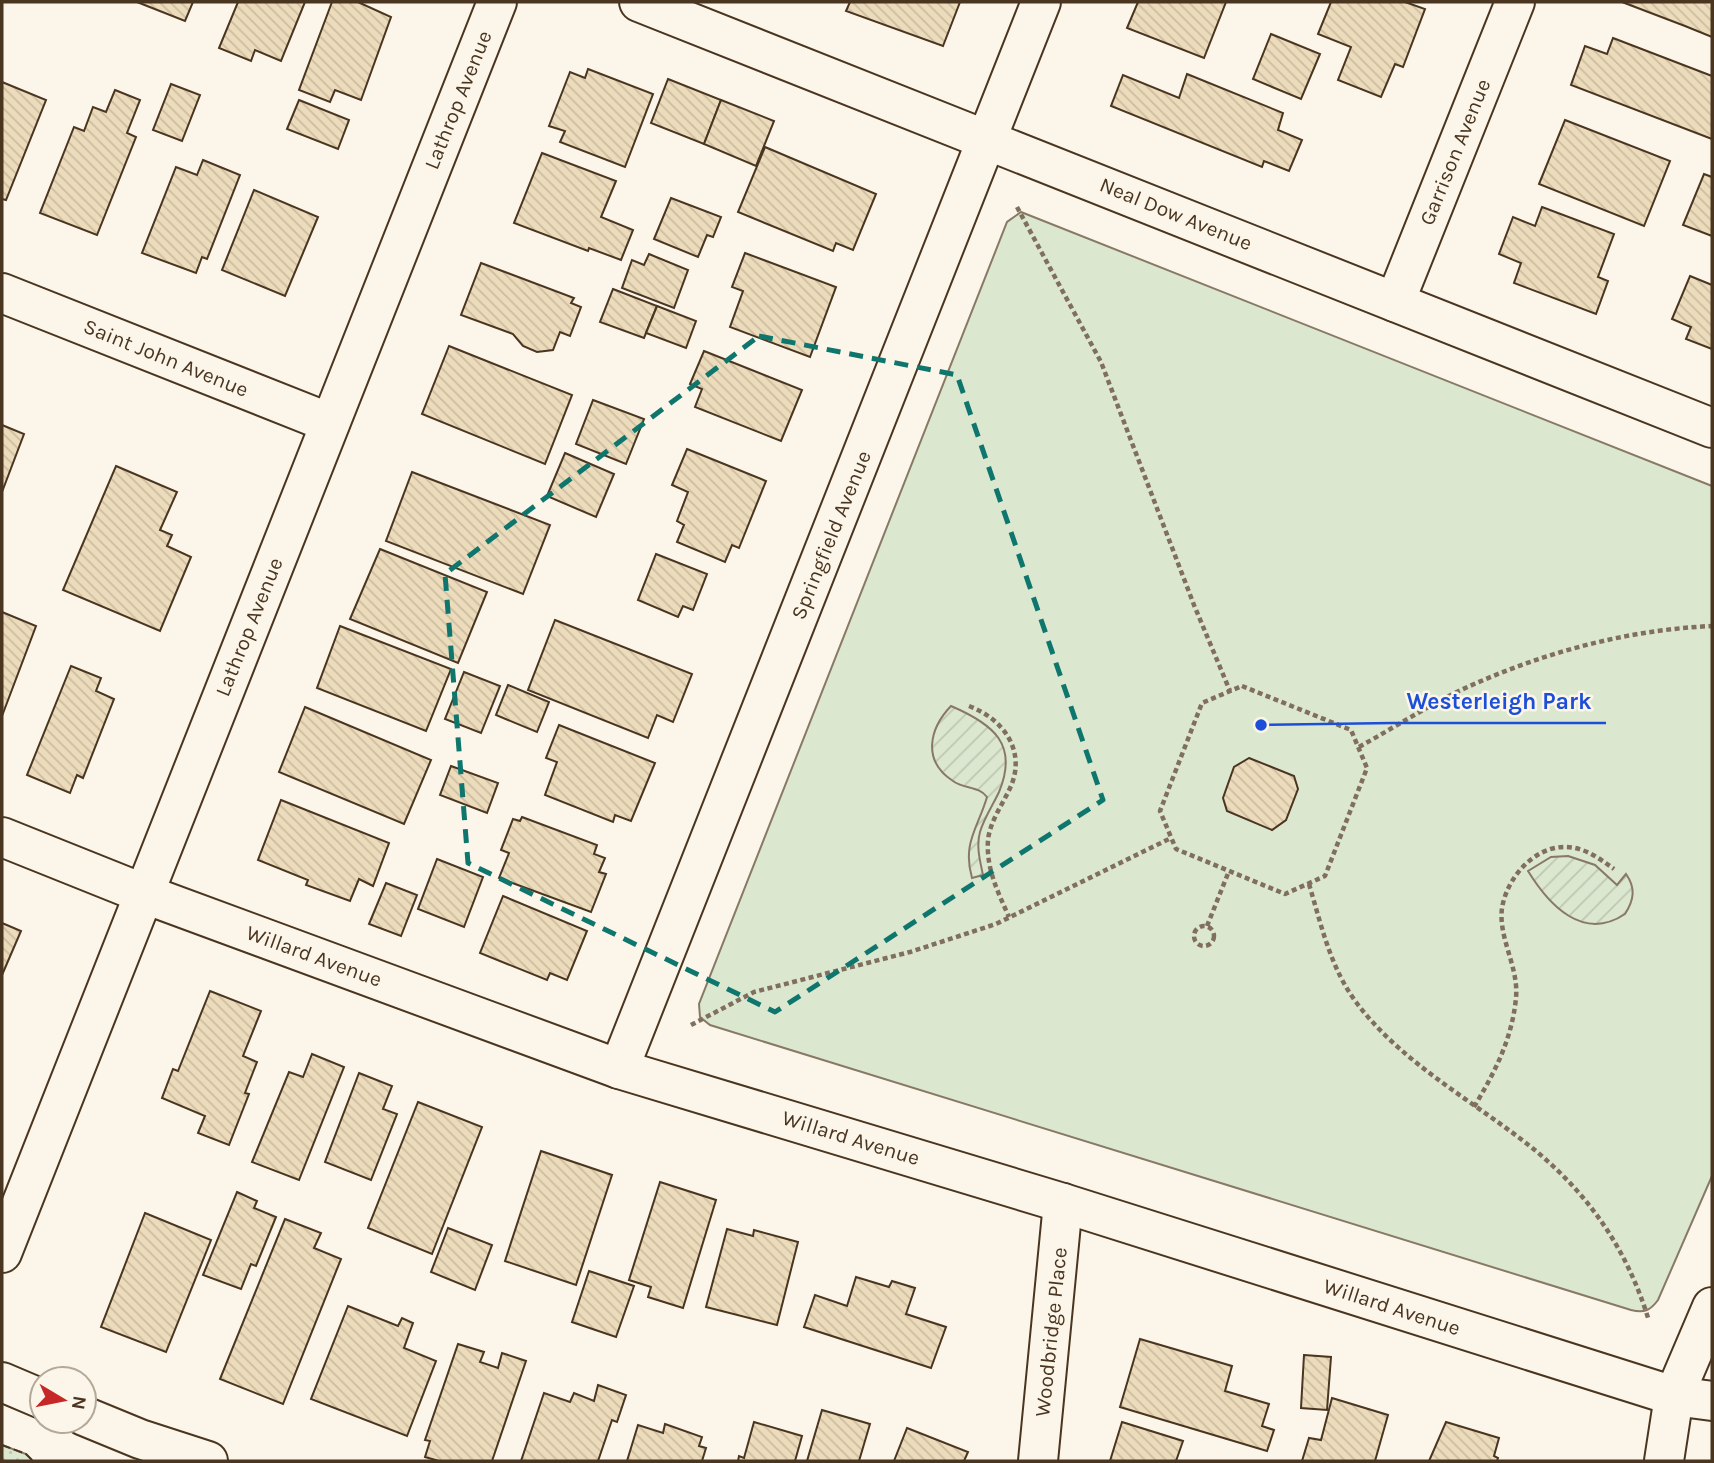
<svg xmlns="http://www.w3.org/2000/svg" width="1714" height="1463" font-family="Karla,sans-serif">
<defs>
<pattern id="grass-dots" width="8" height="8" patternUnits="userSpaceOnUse" patternTransform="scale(1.75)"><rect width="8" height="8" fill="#dce7d0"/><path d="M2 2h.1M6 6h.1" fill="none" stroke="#bec7b2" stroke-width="1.8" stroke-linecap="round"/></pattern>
<pattern id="garden-furrows" width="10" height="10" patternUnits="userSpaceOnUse" patternTransform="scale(1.75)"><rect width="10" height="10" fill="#dce7d0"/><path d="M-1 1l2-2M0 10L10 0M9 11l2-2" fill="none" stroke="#bec7b2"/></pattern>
<pattern id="building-back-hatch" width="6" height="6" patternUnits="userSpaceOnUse" patternTransform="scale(1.75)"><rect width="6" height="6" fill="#ecdcbc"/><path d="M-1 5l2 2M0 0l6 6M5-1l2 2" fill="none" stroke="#ccbda1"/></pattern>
</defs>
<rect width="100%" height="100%" fill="#fbf6e9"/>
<polygon fill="url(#grass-dots)" stroke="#887966" stroke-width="2" points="2,1445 26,1454 33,1461 2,1461"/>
<path fill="#dce7d0" stroke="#887966" stroke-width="2" d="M1021 212 1712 486V1176L1658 1300C1650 1311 1644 1313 1631 1310L710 1025 700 1017 699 1004 1007 222Z"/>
<g fill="url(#garden-furrows)" stroke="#887966" stroke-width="2">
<path d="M951 706C993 724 1019 744 999 792 993 805 984 818 980 832 976 846 980 861 983 875L972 878C962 843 978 828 987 797 979 786 964 789 953 781 922 761 929 729 951 706Z"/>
<path d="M1568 856 1595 865 1617 885 1626 874C1636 888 1634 900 1625 914 1583 942 1549 905 1528 871L1551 857Z"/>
</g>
<g fill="url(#building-back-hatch)" stroke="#4a3520" stroke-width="2">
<polygon points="137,2 193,2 185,21"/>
<polygon points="238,2 305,2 281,61 255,50 251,61 219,48"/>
<polygon points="332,2 358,2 391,17 361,100 335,90 330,102 299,90"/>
<polygon points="850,2 960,2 943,46 846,11"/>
<polygon points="1138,2 1226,2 1204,58 1127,28"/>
<polygon points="1331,2 1405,2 1425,9 1403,67 1395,64 1381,97 1338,80 1351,47 1318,34"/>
<polygon points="1622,2 1712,2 1712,37 1685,26"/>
<polygon points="1271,34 1320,54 1301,99 1253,79"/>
<polygon points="1613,38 1712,76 1712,139 1571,85 1585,46 1607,54"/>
<polygon points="588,69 653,94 625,167 560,142 565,131 549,126 570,72 585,78"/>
<polygon points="1187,74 1283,113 1278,130 1302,140 1289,171 1264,161 1262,167 1111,106 1123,75 1179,98"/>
<polygon points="668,79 721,100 704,144 651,123"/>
<polygon points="2,82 46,100 6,200 2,199"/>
<polygon points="171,84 200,95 182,141 153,130"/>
<polygon points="115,90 140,100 127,133 136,137 97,235 40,213 74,127 84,131 93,107 106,112"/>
<polygon points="299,100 349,120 338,149 287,129"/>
<polygon points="721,100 774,121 756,166 704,144"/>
<polygon points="1565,120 1670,161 1644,226 1539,184"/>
<polygon points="765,147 876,194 853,250 836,243 833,251 738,212"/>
<polygon points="542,153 616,181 601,217 633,230 621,260 589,248 588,251 514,223"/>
<polygon points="203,160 240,175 207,259 202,257 196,273 142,253 176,167 197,175"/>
<polygon points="1704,174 1712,177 1712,236 1683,225"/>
<polygon points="254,190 318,217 285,296 222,270"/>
<polygon points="671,198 721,217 713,237 707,235 698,257 654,239"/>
<polygon points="1542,207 1614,234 1598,277 1608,281 1596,314 1514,283 1521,263 1499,254 1513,217 1535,226"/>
<polygon points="745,253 836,287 810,357 730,327 743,291 732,287"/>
<polygon points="649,254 688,270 674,308 622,288 632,260 644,265"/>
<polygon points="481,263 574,298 571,303 581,307 570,336 560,332 553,350 537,352 523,346 513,334 461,315"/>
<polygon points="1690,276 1712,285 1712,349 1686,339 1691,327 1672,319"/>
<polygon points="613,289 657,306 644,338 600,322"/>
<polygon points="657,306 696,321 686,348 646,333"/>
<polygon points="449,346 572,395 545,464 422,414"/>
<polygon points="704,351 802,390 781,441 695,407 702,389 690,384"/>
<polygon points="593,400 644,419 626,464 576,444"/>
<polygon points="2,425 24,434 2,492"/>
<polygon points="687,449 766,481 739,548 732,545 725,562 677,542 684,525 677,521 688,492 672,485"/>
<polygon points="565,453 614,474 596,517 547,496"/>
<polygon points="116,466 177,492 160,530 172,535 167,546 191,557 160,631 63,590"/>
<polygon points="412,472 550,525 523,594 386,541"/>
<polygon points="380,549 487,592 458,663 350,619"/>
<polygon points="656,554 707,574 693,610 683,606 678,617 638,600"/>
<polygon points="2,612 36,626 2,716"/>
<polygon points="555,620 692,674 673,722 657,715 648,738 528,690"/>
<polygon points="340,626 451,669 426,731 317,688"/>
<polygon points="71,666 101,678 96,691 114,699 83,778 77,775 70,793 27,775"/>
<polygon points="464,672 500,686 481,733 445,719"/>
<polygon points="508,685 549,702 537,732 496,715"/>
<polygon points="305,707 431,760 404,824 279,772"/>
<polygon points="559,725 655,763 631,821 615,815 613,822 545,795 557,762 546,758"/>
<polygon points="1249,758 1294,776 1298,789 1286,820 1272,830 1227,811 1223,798 1234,767"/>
<polygon points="451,766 498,783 487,813 440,795"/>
<polygon points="281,800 389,843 373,886 359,879 350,901 306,885 308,880 258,860"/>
<polygon points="522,817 597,845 594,854 605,858 599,872 606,874 591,912 499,878 509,853 501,850 513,819 520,821"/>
<polygon points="437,859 483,877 464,927 418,909"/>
<polygon points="386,883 417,895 401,936 369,924"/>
<polygon points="503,896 587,931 567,980 550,973 547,980 480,953"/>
<polygon points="2,923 21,931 2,975"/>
<polygon points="210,991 261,1011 243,1056 257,1062 245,1093 249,1094 229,1145 198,1133 205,1116 162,1098 173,1069 178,1071"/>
<polygon points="312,1054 344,1067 299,1180 252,1162 289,1072 303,1077"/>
<polygon points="359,1073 392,1086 383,1109 397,1114 371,1180 325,1162"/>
<polygon points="418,1102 482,1127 432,1254 368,1228"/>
<polygon points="541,1151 612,1175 576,1285 505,1261"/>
<polygon points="660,1182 716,1200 683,1308 648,1297 651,1287 629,1280"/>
<polygon points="237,1192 257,1201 254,1208 276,1217 256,1266 251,1264 241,1289 203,1275"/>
<polygon points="145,1213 211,1240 166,1352 101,1327"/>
<polygon points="285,1219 321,1233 314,1248 341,1259 283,1404 220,1379"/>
<polygon points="448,1228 492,1245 475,1290 431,1272"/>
<polygon points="727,1229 753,1236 754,1230 798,1242 777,1325 706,1307"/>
<polygon points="589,1271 634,1286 616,1337 572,1322"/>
<polygon points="856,1277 889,1287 892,1281 915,1288 906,1314 946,1327 931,1368 804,1327 815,1295 847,1306"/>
<polygon points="348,1306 398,1326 402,1318 413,1323 404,1348 436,1361 407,1436 311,1399"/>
<polygon points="1140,1339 1232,1366 1225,1391 1269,1404 1262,1426 1274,1430 1267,1451 1120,1407"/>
<polygon points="458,1344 484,1352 480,1362 498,1368 502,1353 526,1361 492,1461 439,1461 425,1457 430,1441 425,1440"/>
<polygon points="1304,1355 1331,1357 1327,1410 1301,1408"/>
<polygon points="598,1385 626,1395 617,1422 612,1420 598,1461 521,1461 544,1393 570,1402 574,1393 594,1401"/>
<polygon points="1332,1398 1388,1415 1375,1461 1302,1461 1309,1438 1321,1440"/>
<polygon points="822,1410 870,1424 859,1461 807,1461"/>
<polygon points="754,1422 802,1436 795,1461 738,1461 739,1456 744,1458"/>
<polygon points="1122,1422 1183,1441 1176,1461 1110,1461"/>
<polygon points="1446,1422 1499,1438 1494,1456 1498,1458 1497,1461 1429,1461"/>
<polygon points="665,1424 702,1437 699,1446 706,1448 702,1461 627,1461 638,1425 663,1433"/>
<polygon points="907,1428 968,1452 964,1461 894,1461"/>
</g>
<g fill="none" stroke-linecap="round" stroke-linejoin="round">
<g stroke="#4a3520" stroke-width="42">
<g id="minor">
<polyline points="639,2 1712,428"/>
<polyline points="2,293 330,423"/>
<polyline points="1395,302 1515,2"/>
<polyline points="2,837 142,893 619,1069 1063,1203 1674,1396 1712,1401"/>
<polyline points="619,1069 1041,2"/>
<polyline points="2,1253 497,2"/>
<polyline points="2,1382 42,1399"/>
<polyline points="84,1416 140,1439 208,1461"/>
<polyline points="1038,1461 1063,1203"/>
<polyline points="1664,1461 1674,1396 1712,1307"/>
</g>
</g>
<g stroke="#7f6f5c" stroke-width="4.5" stroke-dasharray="5 3.5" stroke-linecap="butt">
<polyline points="1017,207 1101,362 1194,605 1230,691"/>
<polygon points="1242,686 1351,730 1367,768 1325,876 1285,894 1176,849 1160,811 1202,703"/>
<path d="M969 706C1003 719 1026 750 1011 786 1003 804 990 821 988 840 986 869 998 892 1009 917"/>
<path d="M1359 747C1393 728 1426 707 1461 690 1541 653 1625 630 1712 626"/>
<path d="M1309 884C1321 924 1330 967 1356 1002 1403 1065 1476 1102 1536 1151 1592 1198 1628 1252 1649 1321"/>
<polyline points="1207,926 1229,871"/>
<circle cx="1204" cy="936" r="10"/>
<polyline points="691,1025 754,992 910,952 996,924 1171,838"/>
<path d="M1474 1107C1495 1072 1512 1039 1516 998 1519 967 1498 938 1502 908 1508 872 1544 836 1582 850 1594 854 1604 862 1614 869"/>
</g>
<use href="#minor" stroke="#fbf6e9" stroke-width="38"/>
<polyline stroke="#4a3520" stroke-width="2" stroke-dasharray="9 3.5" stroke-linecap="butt" points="2,1445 26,1454 33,1461"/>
</g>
<path fill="none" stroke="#0f766e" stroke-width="5" stroke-dasharray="14 9" stroke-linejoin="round" d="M759 336 957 375 1103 800 775 1012 468 863 445 574Z"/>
<g text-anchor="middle" stroke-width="5" stroke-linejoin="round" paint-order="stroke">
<g font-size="21" fill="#4a3520" stroke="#fbf6e9">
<text transform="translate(458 100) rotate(-68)" y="7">Lathrop Avenue</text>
<text transform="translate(1455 152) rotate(-68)" y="7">Garrison Avenue</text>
<text transform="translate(1176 214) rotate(22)" y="7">Neal Dow Avenue</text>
<text transform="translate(166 358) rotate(22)" y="7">Saint John Avenue</text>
<text transform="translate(831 535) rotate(-68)" y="7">Springfield Avenue</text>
<text transform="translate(249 627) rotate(-68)" y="7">Lathrop Avenue</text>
<text transform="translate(314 956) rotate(20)" y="7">Willard Avenue</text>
<text transform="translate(851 1138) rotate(17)" y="7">Willard Avenue</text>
<text transform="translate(1392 1307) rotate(18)" y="7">Willard Avenue</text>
<text transform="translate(1051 1332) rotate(-84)" y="7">Woodbridge Place</text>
</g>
</g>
<path fill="none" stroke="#1d4ed8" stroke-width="2.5" d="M1261 725L1393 723H1606"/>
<circle fill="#1d4ed8" stroke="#fbf6e9" stroke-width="2.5" cx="1261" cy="725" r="7"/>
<g font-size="23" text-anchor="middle" font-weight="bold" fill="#1d4ed8" stroke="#fbf6e9" stroke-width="5" stroke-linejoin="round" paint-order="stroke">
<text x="1499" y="709">Westerleigh Park</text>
</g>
<rect width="1714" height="1463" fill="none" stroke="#4a3520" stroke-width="7"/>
<g transform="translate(63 1400) rotate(100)"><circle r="33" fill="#fbf6e9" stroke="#b4a999" stroke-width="2"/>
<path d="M0-5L12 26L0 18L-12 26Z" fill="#c62828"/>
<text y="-10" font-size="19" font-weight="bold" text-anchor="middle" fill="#4a3520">N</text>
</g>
</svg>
